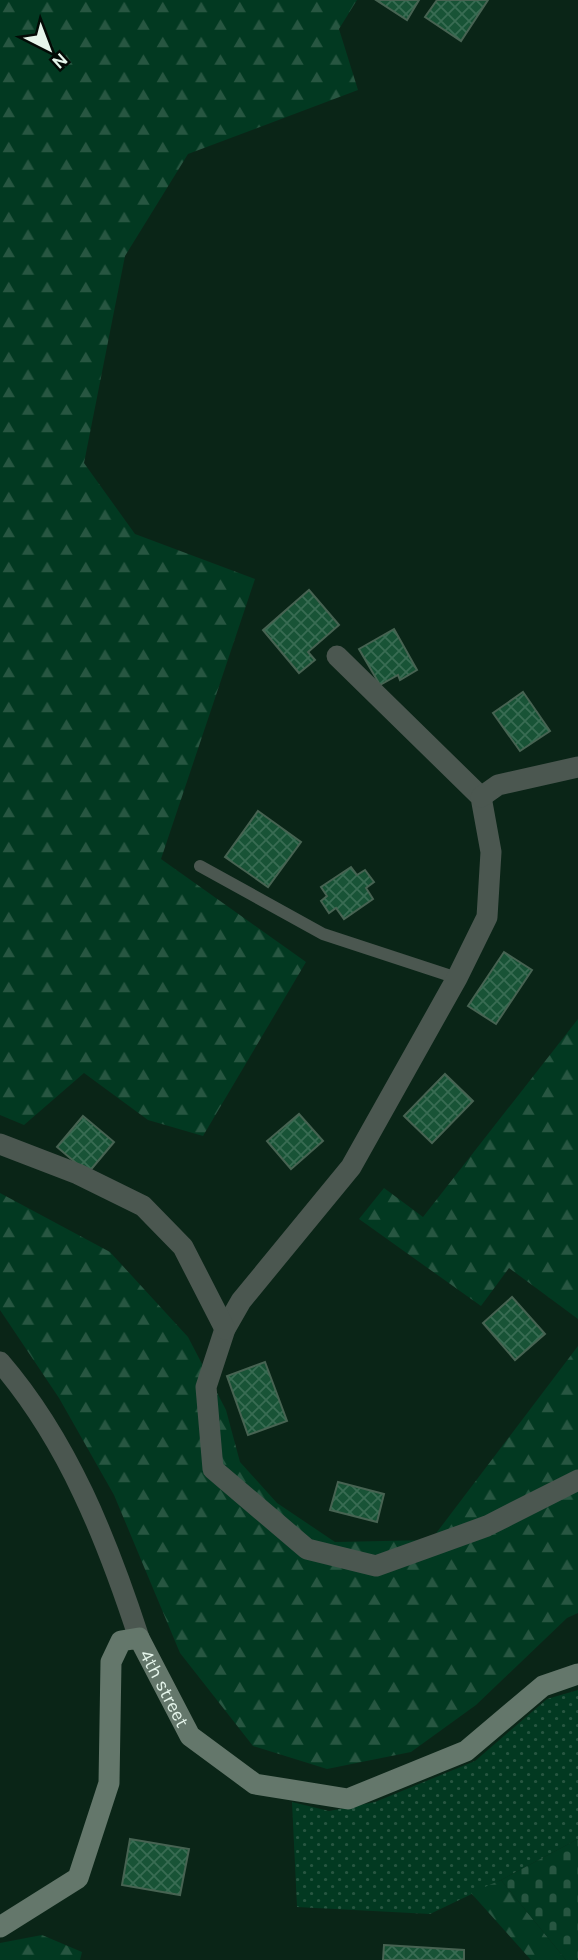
<svg xmlns="http://www.w3.org/2000/svg" width="578" height="1960" font-family="Karla,sans-serif">
<defs>
<pattern id="grass-dots" width="8" height="8" patternUnits="userSpaceOnUse" patternTransform="scale(1.75)"><rect width="8" height="8" fill="#023921"/><path d="M2 2h.1M6 6h.1" fill="none" stroke="#275641" stroke-width="1.8" stroke-linecap="round"/></pattern>
<pattern id="forest-firs" width="22" height="20" patternUnits="userSpaceOnUse" patternTransform="scale(1.75)"><rect width="22" height="20" fill="#023921"/><path d="M5 1l3.5 6h-7zM16 11l3.5 6h-7z" fill="#275641"/></pattern>
<pattern id="cemetery-stones" width="16" height="16" patternUnits="userSpaceOnUse" patternTransform="scale(1.75)"><rect width="16" height="16" fill="#023921"/><path d="M2 7V4a2 2 0 0 1 4 0v3zM10 15v-3a2 2 0 0 1 4 0v3z" fill="#275641"/></pattern>
<pattern id="building-cross-hatch" width="8" height="8" patternUnits="userSpaceOnUse" patternTransform="scale(1.75)"><rect width="8" height="8" fill="#185336"/><path d="M0 0l8 8M0 8l8-8" fill="none" stroke="#396c53"/></pattern>
</defs>
<rect width="100%" height="100%" fill="#0a2517"/>
<polygon fill="url(#grass-dots)" points="578,1690 578,1839 501,1880 430,1914 297,1907 292,1802 329,1811 375,1802 475,1761 547,1699"/>
<g fill="url(#forest-firs)">
<polygon points="0,0 357,0 339,29 358,90 188,154 125,256 84,463 135,534 255,579 161,859 306,962 203,1136 148,1120 84,1073 24,1125 0,1115"/>
<polygon points="578,1019 578,1319 509,1268 481,1306 359,1219 384,1188 423,1217"/>
<polygon points="0,1193 110,1252 188,1337 226,1410 240,1462 277,1503 335,1542 431,1540 578,1346 578,1613 567,1618 476,1705 411,1752 327,1769 253,1746 180,1653 114,1495 59,1398 0,1310"/>
<polygon points="501,1880 566,1960 531,1960 471,1893"/>
<polygon points="42,1935 82,1952 80,1960 0,1960 0,1943"/>
</g>
<polygon fill="url(#cemetery-stones)" points="578,1839 578,1960 566,1960 501,1880"/>
<g fill="url(#building-cross-hatch)" stroke="#476352" stroke-width="2">
<polygon points="376,0 419,0 407,20"/>
<polygon points="437,0 488,0 461,41 425,17"/>
<polygon points="309,590 339,625 308,652 315,660 299,673 263,630"/>
<polygon points="394,629 417,670 400,680 398,675 380,685 359,649"/>
<polygon points="523,692 550,731 520,751 493,713"/>
<polygon points="258,811 301,842 268,887 225,857"/>
<polygon points="351,867 357,875 365,870 374,882 366,888 373,899 344,919 336,908 329,913 321,901 327,896 321,887"/>
<polygon points="504,952 532,970 496,1024 468,1006"/>
<polygon points="445,1074 473,1101 432,1143 404,1116"/>
<polygon points="299,1114 323,1141 291,1169 267,1141"/>
<polygon points="83,1116 114,1142 88,1173 57,1147"/>
<polygon points="512,1297 545,1334 515,1360 483,1323"/>
<polygon points="265,1362 287,1421 248,1435 227,1376"/>
<polygon points="338,1482 384,1494 377,1522 330,1510"/>
<polygon points="130,1839 189,1849 180,1895 122,1885"/>
<polygon points="384,1945 464,1950 464,1960 383,1960"/>
</g>
<g fill="none" stroke-linecap="round" stroke-linejoin="round">
<polyline stroke="#4b5750" stroke-width="12" points="200,866 323,934 457,978"/>
<g stroke="#4b5750" stroke-width="21">
<polyline points="337,656 481,797 491,852 487,917 457,978 351,1167 241,1301 225,1329 206,1387 213,1469 307,1549 376,1566 487,1526 578,1480"/>
<polyline points="481,797 498,785 578,767"/>
<polyline points="0,1144 78,1174 143,1206 183,1247 225,1329"/>
<path d="M0 1362C68 1441 107 1540 139 1638"/>
</g>
<path stroke="#64776b" stroke-width="21" id="s1" d="M0 1927 78 1878 109 1783 111 1662 121 1641 139 1638 190 1736 255 1784 348 1799 466 1751 543 1686 578 1674"/>
</g>
<g text-anchor="middle" stroke-width="6" stroke-linejoin="round" paint-order="stroke">
<g font-size="19" fill="#e5f5eb" stroke="#030b06">
<text dy="7" stroke="none"><textPath href="#s1" startOffset="411">4th street</textPath></text>
</g>
</g>
<g transform="translate(49 49) rotate(138)" stroke="#030b06" stroke-width="5" paint-order="stroke">
<path d="M0-5L12 26L0 18L-12 26Z" fill="#e5f5eb"/>
<text y="-10" font-size="19" font-weight="bold" text-anchor="middle" fill="#e5f5eb">N</text>
</g>
</svg>
